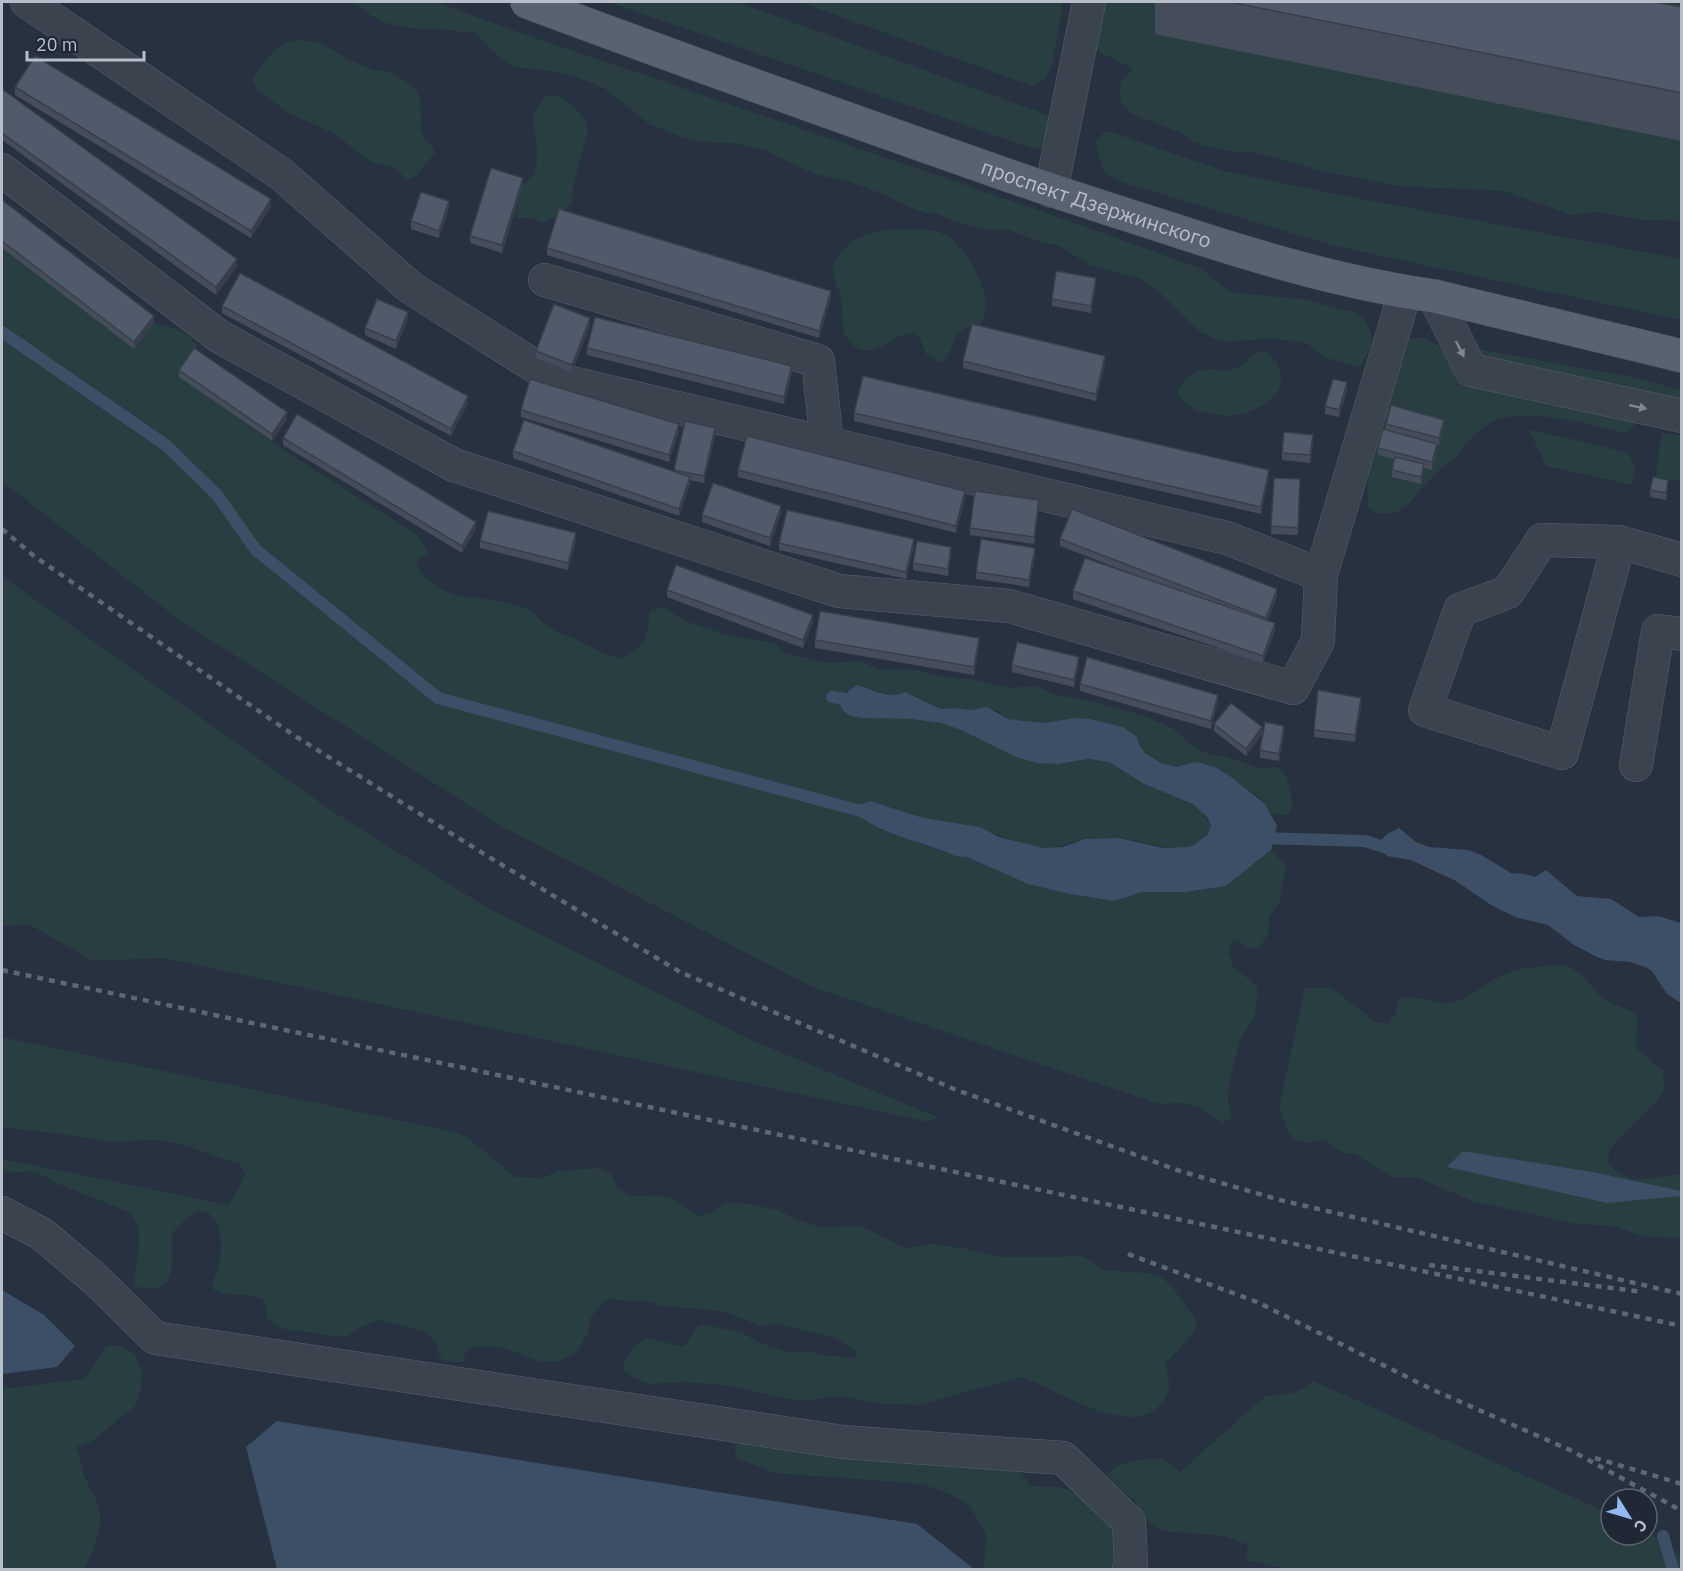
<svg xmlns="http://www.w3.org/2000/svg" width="1683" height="1571" font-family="'IBM Plex Sans',sans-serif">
<rect width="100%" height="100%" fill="#27313f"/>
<g fill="#293e40">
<path d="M349 2H435L510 29 1030 207 1200 268 1230 292 1308 300 1342 310 1355 312 1365 320 1371 332 1372 342 1368 353 1360 368 1324 357 1307 343 1272 338 1231 342 1220 341 1199 331 1159 292 1141 279 1088 264 1060 246 1038 241 1009 230H988L955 222 935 213H926L906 206 886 195 847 181 814 174 767 151 755 148 733 143 701 142 680 136 649 124 604 88 574 76 553 71 521 68 511 65 490 49 473 32C465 33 458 31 450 30 426 29 399 30 377 19 367 14 360 5 349 2Z"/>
<polygon points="608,2 737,2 1056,118 1044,148 1035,149"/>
<polygon points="800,2 1063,2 1052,67 1044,80 1032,86"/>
<path d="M1094 2H1681V221L1642 220 1598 212 1572 215 1503 191 1399 186 1326 172 1252 152 1238 153 1206 146 1193 142 1181 133 1132 114 1122 104 1119 96 1121 82 1133 69C1120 61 1107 58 1096 48Z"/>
<path d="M296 40 319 42 354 62 375 70 392 72 411 85 417 91 420 99 422 133 425 141 432 146 435 153 416 176 408 180 394 168 370 161 333 133 288 113 258 90 252 81C264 62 274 45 296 40Z"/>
<path d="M551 94C567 98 586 114 588 131L573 187 572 203 559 216 542 223 534 219 515 217 523 185 534 174 536 167 537 150 532 117 544 98Z"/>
<path d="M1104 132H1111L1224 171 1331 193 1681 259V320L1335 246 1125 183C1100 174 1101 166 1096 142Z"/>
<path d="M901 229C916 229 934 228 948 236 965 247 986 285 986 305 986 312 984 318 981 324 948 328 960 343 942 363L926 354 920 338 913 333C894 334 880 354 862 350 855 348 848 341 845 335 840 321 844 307 840 294 838 286 834 280 833 272 833 267 834 262 837 258 853 233 874 232 901 229Z"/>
<path d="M2 248 134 349 154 323C170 327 187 331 197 345V349L180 377 282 449 416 534 426 547 428 555 419 557 417 566C444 608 487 592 525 608 533 611 539 620 546 625 555 632 565 635 575 639 591 646 604 655 621 659 648 643 646 641 650 612L663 607 683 620 697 625 734 637 774 643 785 653 792 655 830 663 860 661 880 670H916L945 677 977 680 1009 688 1036 686 1056 695 1083 699 1145 716 1174 729 1193 746 1211 755 1226 756 1258 768 1278 767C1287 774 1287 778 1289 788 1292 800 1296 803 1287 815L1268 813 1265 804 1258 797 1217 768 1193 762 1177 767 1161 763 1145 753 1140 746 1137 737 1123 727 1090 719 1063 720 1044 723 1008 719 995 710 980 708 971 710 956 708 941 709 912 694 890 695 858 685 843 711 851 716 861 718 911 719 941 723 961 730 1016 757 1068 763 1089 759 1109 762 1144 784 1193 804 1201 810 1211 826C1195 865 1151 841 1121 838 1116 838 1081 840 1076 841 1065 844 1057 849 1045 848 1019 845 996 833 971 826 956 822 941 822 926 819 907 815 889 807 870 801L863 804H855L881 829 955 856 967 857 1028 884 1115 901 1141 892H1186L1226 886 1271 850 1286 866 1280 901 1269 917V933L1259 948 1250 949 1234 939 1229 947C1230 953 1230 961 1233 966 1239 975 1251 977 1258 989L1255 1016 1240 1040 1229 1084 1228 1101 1232 1118 1223 1123 1199 1107 1180 1103 1159 1104 812 987 501 826 178 619 2 481Z"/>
<path d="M1422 337 1437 345 1465 378 1636 420 1634 426 1625 433C1590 425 1528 406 1494 421 1477 429 1464 448 1451 461 1444 467 1436 473 1430 479 1413 497 1405 518 1376 513L1368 507V466L1405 340Z"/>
<polygon points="1474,348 1636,378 1681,390 1681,401 1487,361"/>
<path d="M1264 351C1275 358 1280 364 1281 377 1283 399 1254 412 1235 415 1225 417 1216 414 1207 413 1204 412 1201 413 1198 412 1190 409 1182 399 1177 393 1180 380 1196 369 1209 369 1221 369 1224 373 1237 368 1247 364 1251 352 1264 351Z"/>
<polygon points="1529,430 1581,441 1628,453 1635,468 1632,485 1546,466"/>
<polygon points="1662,433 1681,435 1681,480 1655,481"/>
<polygon points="2,576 329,809 486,907 751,1040 937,1117 929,1122 164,958 93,961 30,925 2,926"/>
<path d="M1564 965C1589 975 1586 983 1603 998 1613 1006 1627 1007 1637 1015 1639 1027 1635 1037 1637 1049L1663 1071 1664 1089 1658 1099 1609 1150 1608 1161 1616 1171 1634 1180 1681 1174V1238L1645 1237 1613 1226 1576 1224 1472 1201 1418 1178 1393 1177 1355 1154H1347L1338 1150 1325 1140 1306 1143 1295 1140 1288 1132 1279 1108 1305 988H1332L1376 1022 1389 1024 1395 1013 1399 998C1420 994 1433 1006 1453 1002 1473 998 1487 981 1505 974 1525 966 1544 966 1564 965Z"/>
<path d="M2 1037 455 1132 468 1138 515 1177 543 1178 557 1171 598 1168 611 1174 618 1188 630 1196 658 1195 672 1199 698 1216 711 1213 724 1204 737 1202 779 1210 792 1218 819 1227 861 1226 906 1248 932 1244 962 1248 990 1255 1005 1257H1065L1078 1255 1091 1260 1104 1270 1146 1273 1159 1276 1171 1285 1198 1323 1190 1337 1165 1364C1170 1382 1173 1391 1159 1406 1127 1439 1055 1388 1021 1377L919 1405 884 1404 845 1397H828L811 1401 793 1400 723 1385 686 1382 649 1384 633 1377 623 1370C624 1360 628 1355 633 1348 648 1328 665 1347 684 1346 691 1339 692 1330 700 1324L741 1332 760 1343 787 1352 809 1351 823 1355 854 1358 858 1352 833 1337 773 1323 765 1327 721 1311 662 1306 646 1301H628L609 1298 602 1303 590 1319 588 1333 576 1353 560 1361 542 1362 500 1347H471L465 1353 464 1362C447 1363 437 1363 437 1343L425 1332 381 1320 363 1326 348 1336 340 1337 284 1329 278 1327 267 1319 265 1302C250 1289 228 1300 213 1289L212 1283C221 1268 228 1226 209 1214 205 1212 201 1210 196 1212 192 1213 189 1217 185 1220 181 1224 175 1228 173 1234 168 1251 180 1279 157 1288 151 1290 141 1287 134 1287 134 1262 149 1231 129 1212L58 1184 40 1174 30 1171 10 1173 2 1170V1159L229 1205 245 1175 240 1164C214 1158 192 1145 164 1141 137 1138 116 1147 89 1138L2 1127Z"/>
<path d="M107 1345 122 1346 135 1354 142 1371 141 1389 135 1406 92 1441 77 1446C79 1458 82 1471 87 1482 91 1491 97 1498 99 1508 104 1525 93 1555 83 1569H2V1385L8 1388 84 1379Z"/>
<path d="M1313 1381 1611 1514V1535H1647V1532C1660 1538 1669 1550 1681 1556V1569H1286L1246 1560 1248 1545 1225 1536 1172 1532 1159 1529 1148 1522 1134 1500 1115 1485 1107 1475C1121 1458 1143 1460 1164 1458L1180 1472 1265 1396C1287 1392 1293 1398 1313 1381Z"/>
<polygon points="739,1443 1017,1469 1031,1486 1061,1487 1090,1501 1108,1521 1119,1542 1114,1569 984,1569 986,1534 969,1505 952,1495 923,1484 775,1473 736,1458 735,1445"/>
</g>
<g fill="#3d4f67">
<path d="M857 685C873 689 889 700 905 692L941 709 956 708 971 710 987 707 1008 719 1044 723 1075 718 1090 719 1123 727 1137 737 1140 746 1145 753 1161 763 1177 767 1193 762 1201 763 1217 768 1231 777 1265 804 1277 826 1271 850 1226 886 1186 892H1141L1115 901 1070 894 1028 884 967 857 955 856C921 840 873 835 848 805L863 804 870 801 923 818 980 827 999 837 1044 848 1063 847 1085 839 1119 838 1163 848 1187 847 1194 845 1207 835 1211 826 1207 817 1193 804 1144 784 1109 762 1089 759 1058 764 1037 763 1016 757 961 730 941 723 911 719 861 718 851 716 843 711 840 703 850 690Z"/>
<polygon points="1399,828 1416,842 1429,847 1468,850 1481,855 1511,873 1524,874 1535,877 1546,870 1577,896 1611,899 1639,917 1658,916 1681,923 1681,1003 1667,994 1652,971 1645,967 1630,962 1605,960 1597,957 1574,945 1548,925 1515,917 1491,905 1456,881 1411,860 1387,856 1378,843 1387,834"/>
<polygon points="1463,1151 1592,1172 1681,1191 1681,1196 1607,1203 1447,1167"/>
<polygon points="2,1290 44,1315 75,1346 57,1367 2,1374"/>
<polygon points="277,1421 917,1524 974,1569 277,1569 246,1447"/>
</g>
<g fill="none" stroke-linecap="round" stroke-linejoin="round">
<g stroke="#3d4f67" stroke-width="12">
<polyline points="2,332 167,446 217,495 256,550 438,698 865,812"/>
<polyline points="832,697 858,701"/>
<polyline points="1261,838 1365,841 1393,850"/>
<polyline points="1663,1536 1673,1570"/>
</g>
<g stroke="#58616c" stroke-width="34">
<g id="minor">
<polyline points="27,2 281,174 411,288 555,379 1227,538 1321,575"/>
<polyline points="2,170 220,337 454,465 839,591 1009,606 1293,688 1318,641 1321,575 1405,292"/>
<polyline points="1051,191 1089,2"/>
<polyline points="545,280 818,361 827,443"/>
<polyline points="1434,296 1471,370 1682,416"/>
<polyline points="1619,542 1562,753 1425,710 1460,610 1508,592 1542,540 1619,542 1682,560"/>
<polyline points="1636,765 1658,631 1682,634"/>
<polyline points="2,1213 42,1234 95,1279 155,1338 843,1442 1063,1458 1129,1522 1131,1563 1129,1570"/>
</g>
</g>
<g stroke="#444c58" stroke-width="34">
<g id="major">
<path id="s1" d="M527 2C680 59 833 114 987 168 1046 189 1105 208 1165 227 1253 256 1342 283 1434 296L1682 356"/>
</g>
</g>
<use href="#minor" stroke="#3b434f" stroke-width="33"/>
<use href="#major" stroke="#59626f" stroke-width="33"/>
<g stroke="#5d6776" stroke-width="4.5" stroke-dasharray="6 6" stroke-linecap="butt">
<polyline points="2,529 34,556 295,736 489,857 680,972 954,1089 1180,1171 1280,1200 1682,1294"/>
<polyline points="2,970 1682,1326"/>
<polyline points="1128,1254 1257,1302 1431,1389 1570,1450 1682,1511"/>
<polyline points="1429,1265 1643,1292"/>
<polyline points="1595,1458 1682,1484"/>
</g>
</g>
<g fill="#454d5b">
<polygon points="1155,2 1654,2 1682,7 1682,141 1155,34"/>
<polygon points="15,87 271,206 251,238 15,95"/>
<polygon points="2,89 237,266 216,295 2,140"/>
<polygon points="523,185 502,253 470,243 470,236"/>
<polygon points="2,200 154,323 134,349 2,248"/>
<polygon points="449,208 439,238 411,229 411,221"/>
<polygon points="547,248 831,298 819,338 547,255"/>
<polygon points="1096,285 1091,313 1052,306 1052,299"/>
<polygon points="222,306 468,403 451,436 222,313"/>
<polygon points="408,319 396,349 365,335 365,328"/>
<polygon points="590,325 572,372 536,358 536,351"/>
<polygon points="587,348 792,373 784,404 587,355"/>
<polygon points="963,361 1105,363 1096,401 963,368"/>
<polygon points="179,370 287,419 272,441 179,377"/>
<polygon points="1347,390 1339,417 1325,414 1325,406"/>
<polygon points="521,410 679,431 669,462 521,417"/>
<polygon points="854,413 1269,477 1261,514 854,421"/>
<polygon points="1386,424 1444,427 1439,445 1437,445 1437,451 1432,470 1424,468 1421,484 1392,477 1392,470 1394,459 1378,455 1378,448 1386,430"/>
<polygon points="715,435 704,483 690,480 690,484 679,516 513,458 513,451 674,472 674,470"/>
<polygon points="283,438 476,529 462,553 283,445"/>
<polygon points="1313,442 1310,463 1282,460 1282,453"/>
<polygon points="738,470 965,499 956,533 738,477"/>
<polygon points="1300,479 1298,535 1271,534 1271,526"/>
<polygon points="1668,488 1666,500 1650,497 1650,490"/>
<polygon points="1039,507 1034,544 970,535 970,528"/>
<polygon points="781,513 770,546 702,522 702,515"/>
<polygon points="1060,539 1277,596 1268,620 1275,630 1263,663 1073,599 1073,591 1130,573 1060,546"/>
<polygon points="576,540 568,570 480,548 480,541"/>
<polygon points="779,543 914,546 906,579 779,550"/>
<polygon points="951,554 948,576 913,570 913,563"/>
<polygon points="1035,555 1029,587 976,579 976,572"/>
<polygon points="667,590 813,622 803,648 667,597"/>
<polygon points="815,640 979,645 974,675 815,648"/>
<polygon points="1079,664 1074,687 1012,672 1012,665"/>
<polygon points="1080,684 1218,702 1211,729 1080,691"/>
<polygon points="1361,706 1355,742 1314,737 1314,730"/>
<polygon points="1214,724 1262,734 1246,756 1214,731"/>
<polygon points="1284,733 1279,761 1260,758 1260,750"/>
</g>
<g fill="#383f4a">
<polygon points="523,178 523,185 502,253 502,245"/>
<polygon points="271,199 271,206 251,238 251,231"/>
<polygon points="449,201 449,208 439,238 439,231"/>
<polygon points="237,259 237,266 216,295 216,287"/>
<polygon points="1096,278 1096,285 1091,313 1091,306"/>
<polygon points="831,291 831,298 819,338 819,331"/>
<polygon points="408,312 408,319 396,349 396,341"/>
<polygon points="154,316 154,323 134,349 134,342"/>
<polygon points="590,318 590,325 572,372 572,365"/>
<polygon points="1105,356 1105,363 1096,401 1096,394"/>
<polygon points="792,366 792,373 784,404 784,397"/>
<polygon points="1347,382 1347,390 1339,417 1339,410"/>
<polygon points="468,396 468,403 451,436 451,429"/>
<polygon points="287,412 287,419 272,441 272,434"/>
<polygon points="1444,420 1444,427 1439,445 1439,438"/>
<polygon points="679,424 679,431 669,462 669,455"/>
<polygon points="715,428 715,435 704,483 704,476"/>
<polygon points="1437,444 1437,451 1432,470 1432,462"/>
<polygon points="1424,464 1424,471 1421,484 1421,477"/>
<polygon points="1269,470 1269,477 1261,514 1261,507"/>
<polygon points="690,477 690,484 679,516 679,509"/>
<polygon points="965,491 965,499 956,533 956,526"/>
<polygon points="1039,500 1039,507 1034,544 1034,537"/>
<polygon points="781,506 781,513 770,546 770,538"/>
<polygon points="476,522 476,529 462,553 462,546"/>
<polygon points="576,533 576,540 568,570 568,563"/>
<polygon points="914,539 914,546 906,579 906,572"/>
<polygon points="951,547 951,554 948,576 948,569"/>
<polygon points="1035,548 1035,555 1029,587 1029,580"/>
<polygon points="1277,589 1277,596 1266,625 1266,618"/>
<polygon points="813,615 813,622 803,648 803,640"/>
<polygon points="1275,623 1275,630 1263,663 1263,656"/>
<polygon points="979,638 979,645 974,675 974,667"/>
<polygon points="1079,657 1079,664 1074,687 1074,680"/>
<polygon points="1218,695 1218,702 1211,729 1211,721"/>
<polygon points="1361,698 1361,706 1355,742 1355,735"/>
<polygon points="1284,726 1284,733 1279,761 1279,754"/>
<polygon points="1262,727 1262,734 1246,756 1246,749"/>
</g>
<g fill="#505a6a" stroke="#383f4a" stroke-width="1.5">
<polygon points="1230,2 1654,2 1682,7 1682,93"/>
<polygon points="35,56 271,199 251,231 15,87"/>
<polygon points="2,89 237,259 216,287 2,133"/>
<polygon points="491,168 523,178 502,245 470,236"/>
<polygon points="421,192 449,201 439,231 411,221"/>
<polygon points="2,200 154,316 134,342 2,241"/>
<polygon points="559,209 831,291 819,331 547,248"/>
<polygon points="1056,271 1096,278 1091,306 1052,299"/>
<polygon points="240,273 468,396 451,429 222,306"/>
<polygon points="377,299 408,312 396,341 365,328"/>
<polygon points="554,304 590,318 572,365 536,351"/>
<polygon points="595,317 792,366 784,397 587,348"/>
<polygon points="972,324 1105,356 1096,394 963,361"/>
<polygon points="194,348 287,412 272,434 179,370"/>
<polygon points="863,376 1269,470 1261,507 854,413"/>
<polygon points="530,379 679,424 669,455 521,410"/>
<polygon points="1333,379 1347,382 1339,410 1325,406"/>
<polygon points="1391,405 1444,420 1439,438 1386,424"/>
<polygon points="297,414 476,522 462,546 283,438"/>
<polygon points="524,420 690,477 679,509 513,451"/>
<polygon points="685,421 715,428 704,476 674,470"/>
<polygon points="1383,429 1437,444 1432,462 1378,448"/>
<polygon points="1284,432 1313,435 1310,455 1282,453"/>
<polygon points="747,436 965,491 956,526 738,470"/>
<polygon points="1395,457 1424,464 1421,477 1392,470"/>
<polygon points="1653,477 1668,480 1666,493 1650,490"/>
<polygon points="1274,478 1300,479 1298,528 1271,526"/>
<polygon points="713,483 781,506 770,538 702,515"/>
<polygon points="975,491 1039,500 1034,537 970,528"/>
<polygon points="1072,509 1277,589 1266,618 1060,539"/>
<polygon points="787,510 914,539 906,572 779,543"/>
<polygon points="488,511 576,533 568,563 480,541"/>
<polygon points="981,539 1035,548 1029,580 976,572"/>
<polygon points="917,541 951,547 948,569 913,563"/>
<polygon points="1085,558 1275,623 1263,656 1073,591"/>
<polygon points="676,565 813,615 803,640 667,590"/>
<polygon points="820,611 979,638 974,667 815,640"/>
<polygon points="1017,642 1079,657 1074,680 1012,665"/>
<polygon points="1087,657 1218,695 1211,721 1080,684"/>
<polygon points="1318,690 1361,698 1355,735 1314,730"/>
<polygon points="1231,703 1262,727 1246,749 1214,724"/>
<polygon points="1265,722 1284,726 1279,754 1260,750"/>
</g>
<defs><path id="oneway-solid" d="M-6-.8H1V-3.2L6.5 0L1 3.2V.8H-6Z" transform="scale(1.5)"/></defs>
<g fill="#7f8792">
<use href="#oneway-solid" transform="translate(1460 349) rotate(63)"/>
<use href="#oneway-solid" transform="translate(1638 407) rotate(12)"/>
</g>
<g text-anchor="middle" stroke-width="4.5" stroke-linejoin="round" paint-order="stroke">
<g font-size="21" fill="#b7bec9" stroke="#1f2834">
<text dy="7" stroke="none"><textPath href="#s1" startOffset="604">проспект Дзержинского</textPath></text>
</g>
</g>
<rect width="1683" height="1571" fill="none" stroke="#b7bec9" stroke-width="6"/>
<g transform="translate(1629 1517) rotate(127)"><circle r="28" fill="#1f2834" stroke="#5c6470" stroke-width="1.5"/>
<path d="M0-4.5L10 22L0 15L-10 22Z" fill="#93b9f3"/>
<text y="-9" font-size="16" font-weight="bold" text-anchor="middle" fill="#b7bec9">С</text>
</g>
<path d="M27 51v9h117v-9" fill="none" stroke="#b7bec9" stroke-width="3"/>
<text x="36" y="51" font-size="18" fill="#b7bec9" stroke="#1f2834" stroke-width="4.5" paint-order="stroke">20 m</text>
</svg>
